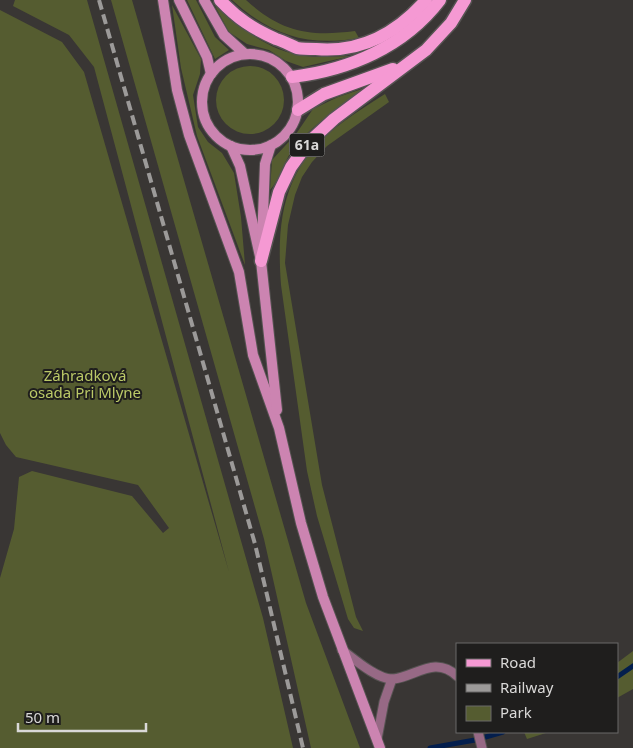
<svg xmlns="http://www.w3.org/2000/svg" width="633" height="748" font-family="'Noto Sans',sans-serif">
<rect width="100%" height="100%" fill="#393634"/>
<g fill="#555c30">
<polygon points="15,0 87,0 263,618 293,748 0,748 0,578 14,529 19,477 32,471 132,496 163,533 169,528 138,485 16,457 6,445 0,433 0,10 62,42 84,72 229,572 94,67 69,35 13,6"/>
<polygon points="111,0 132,0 306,603 360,748 311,748 264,539"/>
<polygon points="187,0 196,0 215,37 229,50 215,59"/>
<path d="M232 0H246C281 32 309 37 355 31L359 38C307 47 271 35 232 0Z"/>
<polygon points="172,5 201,59 200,74 193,95 198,127 208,142 222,153 234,173 241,217 245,265 197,136 181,68"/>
<path d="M215 6C241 28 270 52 305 56 320 58 336 56 351 56L303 67 286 61 269 50 247 44 229 32Z"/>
<circle cx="250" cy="100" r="34"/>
<path d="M368 87C344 104 308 127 291 152 283 164 280 179 270 190L272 160 296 134 313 109 338 97Z"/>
<path d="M385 94 389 102 327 146 312 162 302 177 295 195 288 225 285 263 322 485 356 617 363 631 354 628 348 619 317 516 307 471 281 285C276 216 284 165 343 122 356 112 371 103 385 94Z"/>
<polygon points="633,651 633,689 617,698 617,663"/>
<polygon points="524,732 549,732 527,739"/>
</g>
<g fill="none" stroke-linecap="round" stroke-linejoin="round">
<g stroke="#031e4d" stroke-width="5">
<polyline points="617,677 633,666"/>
<polyline points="430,748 475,740 503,732"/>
</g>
<g stroke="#565352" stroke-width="11">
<g id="service">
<path d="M342 650C354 659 378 680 393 679 415 677 435 655 457 676"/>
<polyline points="478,732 482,748"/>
<polyline points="377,739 384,702 392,679"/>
</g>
</g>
<g stroke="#565352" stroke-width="12">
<g id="secondary">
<polyline points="163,0 177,90 189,135 239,272 253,355 279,428 301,523 323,597 380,748"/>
<polyline points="179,0 207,57 211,74"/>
<polyline points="204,0 224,35 245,54"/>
<circle cx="250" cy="102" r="48"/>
<polyline points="231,146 240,166 261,261 277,410"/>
<polyline points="262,242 265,164 271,145"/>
</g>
</g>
<g stroke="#565352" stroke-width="15">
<g id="primary">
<path d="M220 0C238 19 252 28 276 39 283 41 290 45 297 48 303 49 310 49 316 49 361 53 397 33 426 0"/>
<path d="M292 77C349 70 404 47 440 0"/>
<polyline points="298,110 324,94 393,69"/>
<polyline points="261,261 279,192 291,167 309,142 334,119 426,50 451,23 465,0"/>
</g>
</g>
<use href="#service" stroke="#976985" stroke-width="9"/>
<use href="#secondary" stroke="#cc84b1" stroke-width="10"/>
<use href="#primary" stroke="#f599d3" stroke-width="12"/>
<polyline stroke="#9c9a99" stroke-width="4" stroke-dasharray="10 5" stroke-linecap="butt" points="99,0 255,544 303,748"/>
</g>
<g text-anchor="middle" stroke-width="4" stroke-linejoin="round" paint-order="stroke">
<rect fill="#1f1e1d" stroke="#a2a1a0" stroke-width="1" x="289.5" y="133.5" width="35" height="23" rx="4"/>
<g font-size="14" font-weight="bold" fill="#dad9d8">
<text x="307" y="150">61a</text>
</g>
<g font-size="15" fill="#bbc967" stroke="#1f1e1d">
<text x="85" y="381">Záhradková<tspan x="85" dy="17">osada Pri Mlyne</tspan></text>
</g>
</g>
<rect x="456" y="643" width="162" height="90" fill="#1f1e1d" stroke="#6a6968"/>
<rect x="466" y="659" width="25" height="8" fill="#f599d3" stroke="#6a6968"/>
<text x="500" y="668" font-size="15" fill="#dad9d8">Road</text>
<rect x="466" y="684" width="25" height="8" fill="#9c9a99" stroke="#6a6968"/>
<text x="500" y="693" font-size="15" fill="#dad9d8">Railway</text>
<rect x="466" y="706" width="25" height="15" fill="#555c30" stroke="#6a6968"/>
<text x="500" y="718" font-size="15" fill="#dad9d8">Park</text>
<path d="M18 723v8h128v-8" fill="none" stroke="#dad9d8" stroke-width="2.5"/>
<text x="25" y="723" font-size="15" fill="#dad9d8" stroke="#1f1e1d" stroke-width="4" paint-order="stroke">50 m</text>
</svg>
